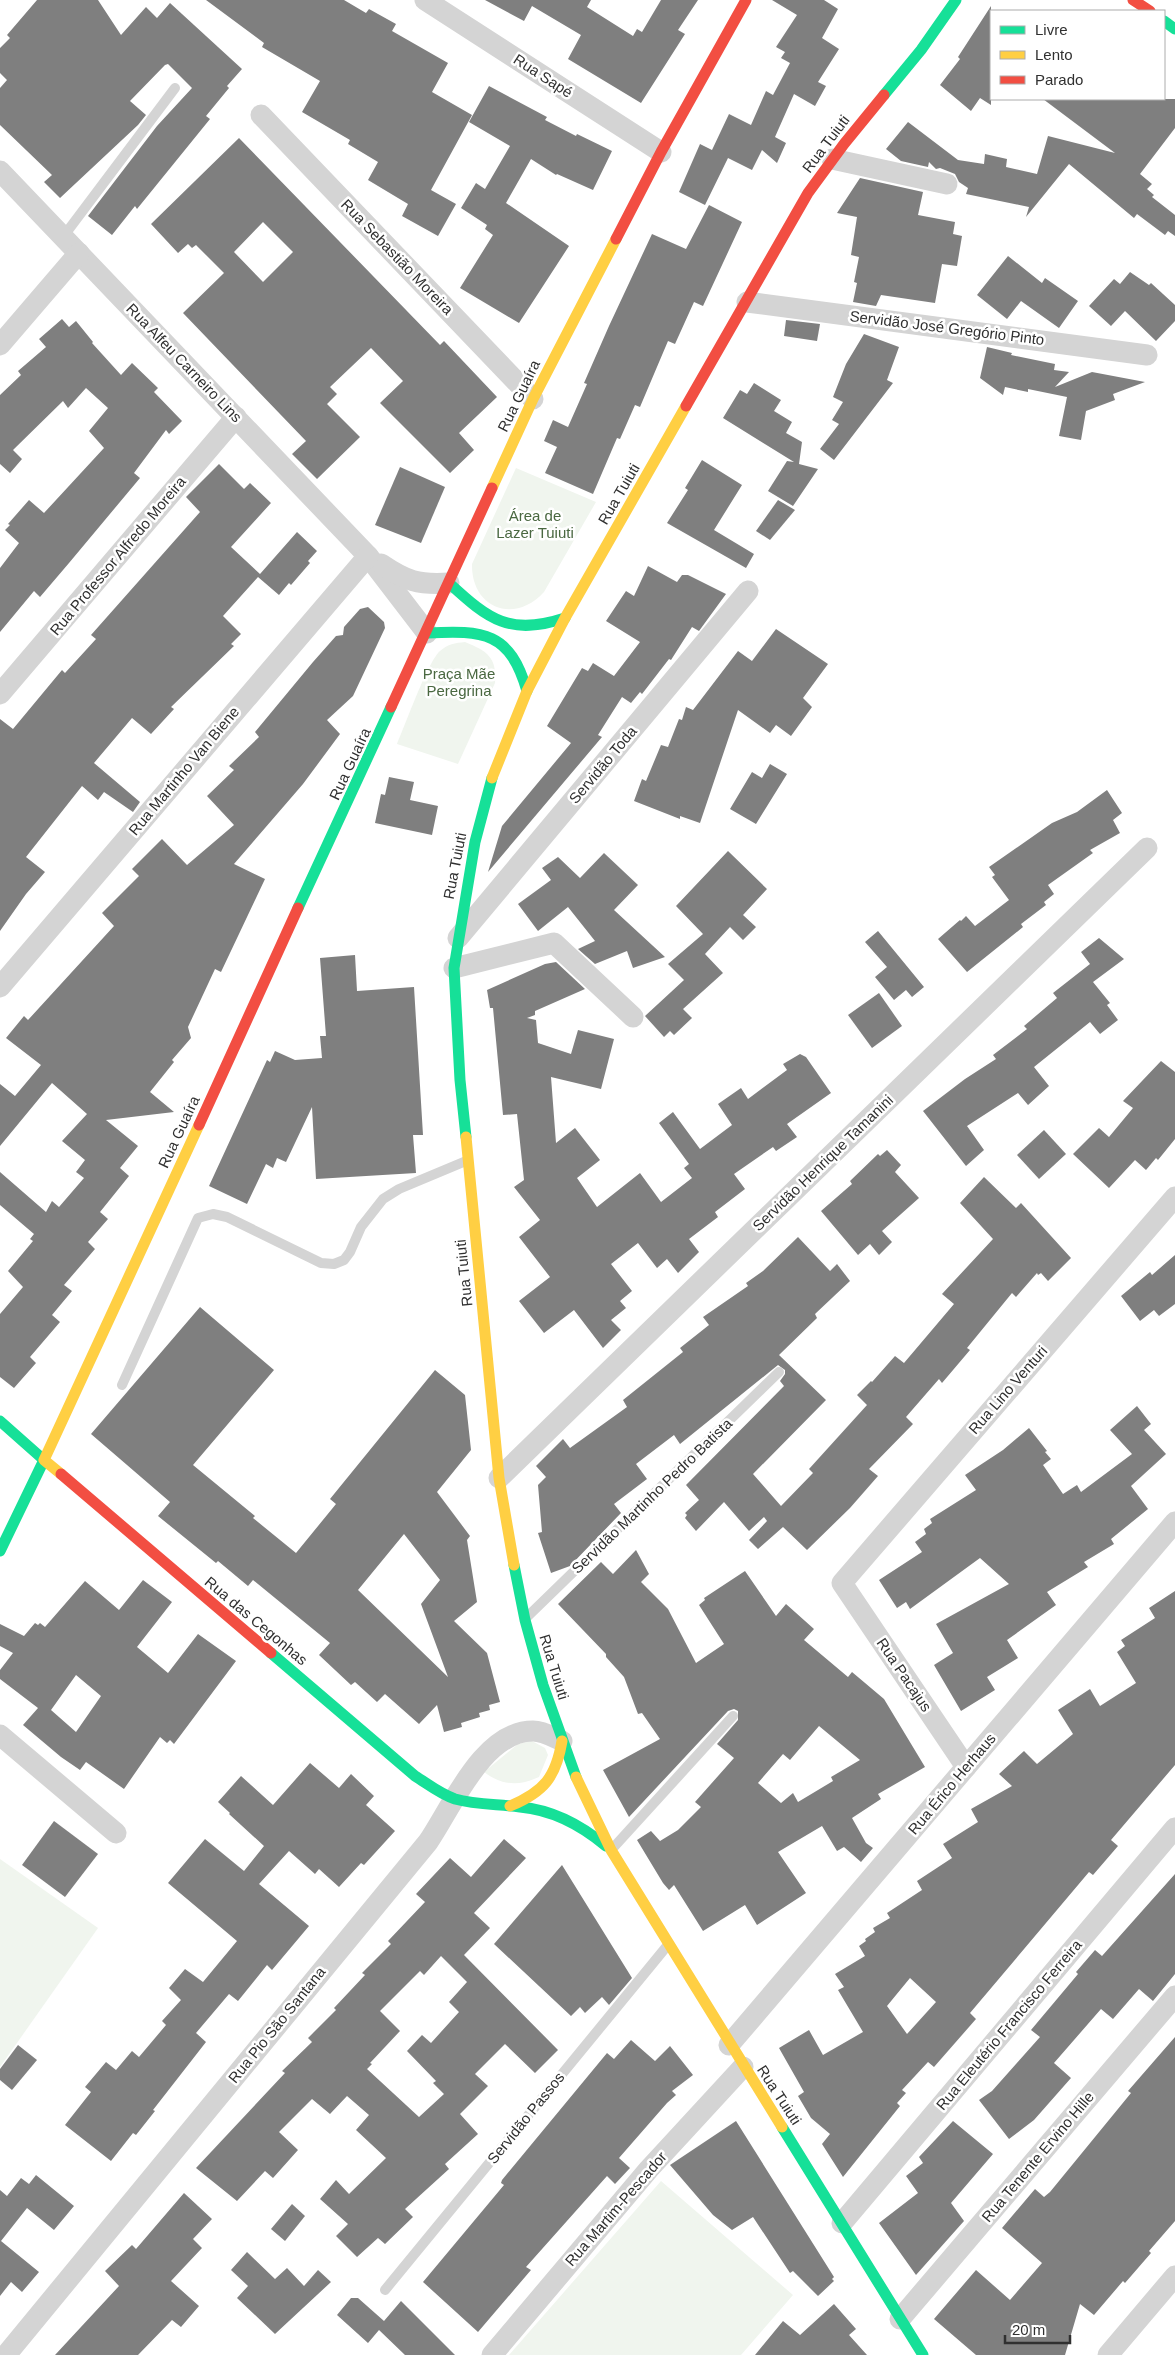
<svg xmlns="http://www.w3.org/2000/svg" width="1175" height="2355" font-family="Arial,sans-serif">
<rect width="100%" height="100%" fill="#fff"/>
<g fill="#f0f5ee">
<path d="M516 468 596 502 544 592C514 625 471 608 472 564Z"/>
<path d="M465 642C487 651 497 657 495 683L458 764 397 744C405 726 428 661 440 651 448 644 455 643 465 642Z"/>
<path d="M532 1741 545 1748 548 1755 539 1777C519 1786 503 1786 484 1772L518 1744Z"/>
<polygon points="0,1859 98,1928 0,2067"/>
<polygon points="661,2181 793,2295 741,2355 509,2355"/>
</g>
<g fill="#7f7f7f" fill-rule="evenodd">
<polygon points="37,0 98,0 121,35 146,7 157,18 170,3 242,69 227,86 229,88 206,116 210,119 137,209 135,206 112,235 88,216 157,126 192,88 168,64 165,65 130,101 146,115 138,125 60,198 44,182 52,175 0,125 0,88 7,80 0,73 0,48 10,38 7,35"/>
<polygon points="206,0 344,0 366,13 369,9 396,24 392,31 448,63 432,92 472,115 431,190 456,204 438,236 402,216 408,204 368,180 378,162 348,144 350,140 302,112 320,81 262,47 264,43"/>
<polygon points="485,0 591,0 587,7 633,36 637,29 642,32 661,0 698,0 678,30 685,34 641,103 568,59 581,35 532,6 524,21"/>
<polygon points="772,0 824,0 838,9 822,38 839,49 818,82 826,86 815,106 794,94 775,137 786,143 777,163 762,150 752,170 728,158 705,205 679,192 700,144 712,150 729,114 751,125 766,91 773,95 790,63 781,58 785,52 776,47 797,15"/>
<polygon points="991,6 991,105 980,98 971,111 940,85 960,59 958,57"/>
<polygon points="489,86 547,117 545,120 576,136 577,134 612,151 593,190 557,174 556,175 531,159 506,203 569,246 519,323 460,288 493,235 485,229 487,225 461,208 476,183 485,189 510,146 469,122"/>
<polygon points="1043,99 1175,99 1175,128 1140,174 1152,184 1147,189 1154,195 1152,197 1175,215 1175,236 1168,231 1165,235 1137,214 1134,218 1069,164 1026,217 1029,207 966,194 968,188 959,182 955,174 940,168 936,169 929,162 928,167 901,161 886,149 908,122 958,160 984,164 985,154 1007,159 1006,167 1037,174 1048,136 1115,153"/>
<path d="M239 138 440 345 444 341 497 397 459 433 474 450 450 473 380 403 403 381 371 348 330 387 337 394 327 404 360 437 317 479 292 454 306 441 183 313 224 273 196 245 192 248 188 244 178 253 151 224ZM263 222 293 252 263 282 234 252Z"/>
<polygon points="860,178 923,192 918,215 955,222 953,234 962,236 957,266 942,264 935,303 881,295 876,306 853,302 857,283 854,282 859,257 851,255 857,217 837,213"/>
<polygon points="709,205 742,222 703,306 694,302 675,344 668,341 640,407 635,405 620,439 617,438 593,494 545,473 557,447 544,441 553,420 568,427 587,384 584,383 609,326 652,234 686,249"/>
<polygon points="1008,256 1042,283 1045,278 1078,301 1059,328 1021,301 1007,319 977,295"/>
<polygon points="1130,272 1149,285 1151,283 1175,305 1175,321 1156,341 1125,311 1111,326 1089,306 1114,279 1120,284"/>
<polygon points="62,319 69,327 76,321 93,342 92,343 121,375 132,363 158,388 154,392 182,421 169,434 166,430 134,473 140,478 69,563 40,597 34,591 0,632 0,568 19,543 5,530 10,525 8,524 29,500 44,513 104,448 89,431 108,408 86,388 68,408 63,401 13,450 22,459 10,473 0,464 0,395 21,375 18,371 46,347 39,339"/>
<polygon points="786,320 820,324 817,341 784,336"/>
<polygon points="864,334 899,347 887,380 893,383 834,460 820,449 839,424 832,420 843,402 833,397 846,364"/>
<polygon points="987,347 1012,353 1011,355 1055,364 1054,370 1069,372 1055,387 1092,372 1145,382 1113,394 1115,400 1086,411 1081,440 1059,436 1067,397 1028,389 1028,392 1005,387 1003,395 980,378"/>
<polygon points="754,383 781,400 774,411 792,422 786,433 802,442 799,464 818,469 793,506 768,491 787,461 794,462 723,418 740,390 747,394"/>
<polygon points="702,460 742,485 714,530 754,554 746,568 667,523 688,490 685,488"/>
<polygon points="219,464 244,489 250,483 271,503 231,547 260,574 297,532 317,551 308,561 310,563 291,585 289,583 279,595 258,577 223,616 241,634 231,644 234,646 171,707 174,709 151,734 132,718 94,763 140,802 133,812 104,792 98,800 82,786 26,857 45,872 26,894 0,931 0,719 13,729 62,670 65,673 96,639 91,635 200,512 186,497"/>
<polygon points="400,467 445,487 421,543 375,525"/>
<polygon points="778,500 795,510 770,540 756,531"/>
<polygon points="648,566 677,582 682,575 688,575 726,594 699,631 692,627 671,660 669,659 642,694 640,692 631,703 622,697 598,735 602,737 488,872 502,826 571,743 547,726 582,668 588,671 593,663 614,676 640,642 606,621 626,591 634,596"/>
<polygon points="368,607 384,622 385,628 353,696 327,720 340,734 303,784 234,864 265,879 221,972 215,969 188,1027 191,1038 172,1060 174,1062 150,1092 174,1112 106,1120 138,1146 120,1168 129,1176 100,1212 108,1219 88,1242 95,1249 64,1285 72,1291 52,1315 60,1322 30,1357 36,1363 14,1388 0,1377 0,1314 23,1287 8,1271 33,1241 30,1239 34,1234 0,1205 0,1172 46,1212 52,1201 59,1207 84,1178 76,1172 85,1160 62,1141 87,1114 52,1083 0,1146 0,1084 15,1096 41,1065 6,1038 24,1016 28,1020 114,926 102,913 139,876 132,869 162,839 187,865 234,825 207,796 234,770 229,766 259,737 255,732 313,662 336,636 343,635 344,627 360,609"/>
<polygon points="776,629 828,664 803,698 812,707 791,736 776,725 770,733 738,710 700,823 680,816 680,819 634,801 642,779 646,781 661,745 668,747 679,719 682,720 686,707 693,710 738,651 752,661"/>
<polygon points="770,764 787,774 756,824 730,809 752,772 762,778"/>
<polygon points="389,777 414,782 410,800 438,806 432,835 375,823 381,794 385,795"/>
<polygon points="1107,790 1122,813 1113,820 1120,833 1090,850 1093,853 1048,885 1054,894 1044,902 1046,905 1021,924 1023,927 967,972 938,939 960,920 961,921 966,916 975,926 1009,900 992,877 995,875 989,867 1052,823 1077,812"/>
<polygon points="728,851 767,889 743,915 756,927 743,940 730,927 705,954 723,973 683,1009 692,1018 674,1035 670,1031 664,1037 645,1016 684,980 668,964 703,934 676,906"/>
<polygon points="604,853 638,885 614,910 665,957 633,968 627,951 595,964 578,949 595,941 568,907 538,931 518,904 551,880 542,868 558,857 580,878"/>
<polygon points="878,931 924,987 912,997 906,990 894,1000 875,977 887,967 865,942"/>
<polygon points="1099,938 1124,959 1093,982 1110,1003 1107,1005 1118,1020 1100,1034 1090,1022 1034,1067 1049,1086 1028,1105 1018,1093 967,1126 984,1150 966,1166 923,1111 965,1079 996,1059 993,1055 1027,1029 1024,1026 1057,998 1053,993 1090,964 1081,952"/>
<polygon points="355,955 357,991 414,987 423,1135 413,1135 416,1173 316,1179 312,1107 286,1162 277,1158 273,1168 266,1164 247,1204 209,1186 267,1060 270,1062 275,1051 295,1060 322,1058 320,1036 326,1036 320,958"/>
<polygon points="556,962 585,989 535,1011 535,1015 527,1018 536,1020 538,1043 571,1054 578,1030 614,1039 601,1089 551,1077 556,1143 575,1128 600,1160 577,1178 597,1207 640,1173 661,1202 692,1178 684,1168 689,1164 659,1123 673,1112 700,1149 732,1125 718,1104 741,1088 748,1099 787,1070 783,1064 800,1054 806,1057 831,1093 787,1124 797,1137 776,1151 773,1147 734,1174 745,1189 715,1212 718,1217 689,1239 699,1252 678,1273 667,1259 657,1268 638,1243 611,1264 632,1291 620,1301 626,1308 611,1320 621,1330 603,1348 574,1310 544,1333 519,1301 550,1277 519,1237 540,1220 514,1187 524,1180 517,1114 503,1115 493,1008 490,1008 487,990 545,964"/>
<polygon points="879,993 902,1026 872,1048 848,1015"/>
<polygon points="1161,1061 1175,1072 1175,1139 1158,1160 1156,1158 1146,1170 1135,1160 1109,1188 1073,1154 1099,1128 1109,1137 1133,1108 1123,1101"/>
<polygon points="1044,1130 1066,1154 1039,1179 1017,1155"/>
<polygon points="887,1150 901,1165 895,1172 919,1198 882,1231 892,1242 879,1255 870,1244 858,1255 821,1211 852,1184 850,1181 878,1154 880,1156"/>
<polygon points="984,1177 1016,1208 1021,1203 1071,1258 1048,1281 1041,1273 1038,1275 1037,1273 1016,1297 1012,1293 967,1348 970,1350 942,1383 939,1379 906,1417 913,1424 869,1469 878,1476 850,1508 807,1550 783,1527 758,1549 749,1540 767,1521 764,1517 749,1531 724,1502 696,1531 685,1518 687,1515 685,1513 699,1500 686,1485 784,1386 780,1381 785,1374 785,1370 778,1365 680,1444 674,1435 636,1464 647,1479 614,1504 621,1513 570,1566 551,1573 538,1533 542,1532 538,1485 546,1477 536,1466 563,1439 570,1448 627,1407 623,1400 683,1352 680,1348 709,1325 703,1317 748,1286 746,1283 763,1271 798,1237 830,1271 837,1264 850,1281 815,1314 817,1318 779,1355 826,1400 753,1474 781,1506 813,1473 809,1469 867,1405 857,1395 871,1381 872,1382 895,1356 904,1363 954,1304 942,1294 993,1239 960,1203"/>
<polygon points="1175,1255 1175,1304 1159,1316 1154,1310 1140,1321 1121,1296 1150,1272 1152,1275"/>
<path d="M200 1307 274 1370 193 1465 255 1516 253 1518 296 1553 336 1504 330 1499 435 1370 465 1395 471 1450 437 1492 470 1536 467 1540 477 1602 454 1621 487 1653 500 1702 489 1705 490 1710 479 1713 480 1717 461 1723 462 1727 444 1732 437 1705 419 1724 385 1694 377 1702 355 1682 351 1685 319 1655 330 1643 253 1580 248 1586 218 1561 216 1563 158 1516 170 1502 91 1434ZM404 1534 440 1580 421 1604 448 1677 358 1590Z"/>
<polygon points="1137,1406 1151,1424 1144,1430 1166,1454 1131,1486 1148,1509 1111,1539 1114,1544 1084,1562 1088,1567 1047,1592 1056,1605 1007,1640 1018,1658 987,1677 995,1690 961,1711 934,1665 953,1653 936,1624 1009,1584 980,1558 910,1609 906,1602 897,1608 879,1580 922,1552 915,1542 926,1534 924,1529 932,1523 930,1519 976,1490 965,1475 1003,1450 1029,1428 1047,1451 1045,1452 1051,1459 1043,1465 1063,1494 1077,1485 1081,1492 1132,1454 1110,1430"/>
<path d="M636 1550 649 1574 641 1582 668 1609 696 1663 724 1644 699 1605 705 1600 704 1598 745 1571 776 1616 786 1604 814 1629 804 1640 848 1677 852 1672 884 1699 925 1767 878 1794 881 1799 852 1818 866 1843 873 1848 861 1862 844 1847 837 1851 822 1826 778 1852 806 1893 757 1925 745 1905 703 1931 674 1885 669 1890 663 1883 637 1840 651 1831 660 1841 678 1830 701 1807 695 1802 734 1758 717 1744 738 1720V1711L734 1709 728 1711 629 1817 603 1770 660 1739 642 1713 638 1714 624 1677 606 1657V1654L558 1604 601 1562 613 1574ZM819 1726 860 1760 831 1777 833 1781 798 1802 793 1793 781 1803 758 1783 783 1754 790 1760Z"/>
<path d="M143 1580 172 1602 137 1647 168 1673 198 1634 236 1661 174 1744 170 1740 167 1743 160 1737 124 1789 86 1762 80 1770 61 1757 23 1725 38 1708 0 1679V1670L13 1653 0 1646V1624L24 1636 35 1623 38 1625 40 1623 45 1627 85 1581 119 1610ZM76 1675 101 1696 76 1732 51 1710Z"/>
<path d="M1175 1591V1765L1111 1840 1118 1846 1093 1875 1089 1872 970 2013 976 2019 934 2067 928 2062 902 2090 906 2093 897 2103 900 2106 843 2177 822 2144 830 2134 811 2118 798 2096 804 2092 779 2048 809 2030 823 2055 863 2032 838 1990 844 1987 835 1974 865 1956 859 1946 866 1941 865 1939 875 1932 873 1928 890 1918 887 1913 922 1890 917 1881 952 1858 943 1844 978 1822 971 1809 1012 1786 999 1774 1024 1751 1037 1764 1073 1734 1058 1710 1090 1689 1100 1706 1136 1683 1117 1652 1125 1646 1121 1640 1155 1618 1149 1608ZM910 1978 936 2002 907 2034 887 2006Z"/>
<polygon points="310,1763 339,1788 351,1774 374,1796 366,1805 395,1831 364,1865 361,1863 339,1887 319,1869 315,1874 289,1851 259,1884 309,1926 272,1970 267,1965 238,2001 229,1994 196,2033 206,2042 153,2110 155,2111 136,2135 133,2133 111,2161 65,2125 91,2092 85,2087 106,2062 116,2070 132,2051 139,2057 166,2025 162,2021 181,2000 169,1988 185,1969 203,1982 237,1941 168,1883 205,1839 244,1871 264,1846 229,1814 230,1813 218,1802 241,1776 273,1805"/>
<polygon points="54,1821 98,1854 65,1897 22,1865"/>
<path d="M504 1839 526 1858 474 1913 490 1928 464 1955 558 2050 535 2073 505 2044 475 2074 488 2086 460 2114 478 2134 445 2164 449 2169 405 2209 413 2217 385 2244 378 2238 357 2257 336 2236 348 2224 320 2199 336 2180 349 2194 386 2158 356 2130 369 2115 347 2096 330 2114 312 2099 279 2132 298 2150 273 2178 265 2171 237 2201 196 2168 285 2073 282 2071 312 2042 308 2038 336 2010 334 2008 365 1975 362 1973 391 1944 388 1941 425 1902 416 1894 450 1858 471 1877ZM441 1956 467 1982 449 2002 459 2012 431 2043 422 2035 407 2051 436 2081 433 2083 444 2094 419 2117 367 2069 372 2064 370 2063 400 2031 380 2011 420 1971 424 1975Z"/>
<polygon points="562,1865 632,1978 609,2005 602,1997 585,2013 580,2007 571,2016 494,1944"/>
<polygon points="1175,1874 1175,1974 1153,2001 1139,1989 1113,2019 1101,2009 1054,2063 1071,2078 1034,2120 1009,2139 979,2100 992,2091 1040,2037 1031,2030 1078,1974 1076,1972 1095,1950 1102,1956"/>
<polygon points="1175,2037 1175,2221 1149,2251 1151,2253 1125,2283 1123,2281 1094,2315 1080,2304 1065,2355 976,2355 934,2319 976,2270 1010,2300 1042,2263 1002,2228 1035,2189 1044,2197 1050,2192 1131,2093 1128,2091"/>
<polygon points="631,2040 655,2061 670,2046 693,2075 672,2091 676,2095 667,2103 619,2158 630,2168 615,2184 607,2176 526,2267 531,2270 478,2332 423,2282 504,2185 501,2183 502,2180 607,2053 614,2059"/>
<polygon points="18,2045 37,2060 12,2090 0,2080 0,2069"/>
<polygon points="736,2121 834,2277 832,2279 834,2281 818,2296 793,2271 790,2273 753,2217 732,2230 713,2215 670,2165"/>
<polygon points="953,2121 993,2154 951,2203 964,2221 916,2275 879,2223 918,2193 906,2176 923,2163 919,2157"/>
<polygon points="36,2175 74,2206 54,2230 27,2208 1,2241 39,2272 22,2292 11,2282 0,2296 0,2190 7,2196 21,2178 29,2184"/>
<polygon points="184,2193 212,2219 193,2239 202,2248 171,2281 199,2306 181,2327 172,2320 138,2355 55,2355 119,2286 105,2271 132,2245 136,2249"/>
<polygon points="292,2204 305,2216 285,2241 271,2229"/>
<polygon points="247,2252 275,2279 287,2268 304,2286 318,2270 331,2282 275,2334 237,2298 248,2286 231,2270"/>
<polygon points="351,2298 358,2298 384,2321 401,2301 455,2355 405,2355 379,2330 368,2343 337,2315"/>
<polygon points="834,2304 856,2329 849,2335 867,2355 755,2355 783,2321 800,2335"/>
</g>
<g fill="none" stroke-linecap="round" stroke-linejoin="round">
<g stroke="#d4d4d4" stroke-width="10">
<polyline points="63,237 175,88"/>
<polyline points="122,1385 198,1218 213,1214 227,1217 321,1263 334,1264 344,1260 350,1252 361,1227 383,1199 399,1189 466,1161"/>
<polyline points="527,1617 779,1372"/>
<polyline points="613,1848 733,1716"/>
<polyline points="385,2290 667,1946"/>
</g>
<g stroke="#d4d4d4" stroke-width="21">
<polyline points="425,0 661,152"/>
<polyline points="261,115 533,399"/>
<polyline points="832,159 947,184"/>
<polyline points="0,171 368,556 427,633"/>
<polyline points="747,302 1147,355"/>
<polyline points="0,345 79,253"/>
<path d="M381 564C406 581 418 585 449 583"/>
<polyline points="0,694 236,417"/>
<polyline points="458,938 748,591"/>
<polyline points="454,968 554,943 633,1017"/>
<polyline points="0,987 368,556"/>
<polyline points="499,1478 1147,848"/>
<polyline points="0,1735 116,1833"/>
<polyline points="966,1767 842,1583 1175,1197"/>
<polyline points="729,2045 1175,1522"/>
<polyline points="842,2223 1175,1828"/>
<polyline points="900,2319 1175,1996"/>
<path d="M6 2355 428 1842C452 1807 483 1731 533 1731 543 1731 553 1737 562 1741"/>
<polyline points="492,2355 649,2169 743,2067"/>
<polyline points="1108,2355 1175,2276"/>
</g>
<g stroke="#16e098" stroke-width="11">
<polyline points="1164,21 1175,29"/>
<polyline points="884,95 921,50 956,0"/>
<path d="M449 583C489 620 510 636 565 618"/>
<path d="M427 633C484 630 510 632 527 691"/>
<polyline points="298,908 391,707"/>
<polyline points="466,1137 460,1080 454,968 475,842 492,778"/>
<polyline points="0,1421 44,1460 0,1551"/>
<polyline points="514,1565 525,1620 543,1685 576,1777"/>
<path d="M271 1653 415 1776C428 1784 440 1794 455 1799 476 1805 498 1804 520 1807 553 1810 581 1825 606 1846"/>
<polyline points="782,2127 923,2355"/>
</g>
<g stroke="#ffcf43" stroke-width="11">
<polyline points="492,488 533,399 616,239"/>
<polyline points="492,778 527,691 565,618 686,406"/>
<polyline points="466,1137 499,1478 514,1565"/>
<polyline points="61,1474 44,1460 199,1125"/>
<polyline points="576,1777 611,1850 782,2127"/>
<path d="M510 1806C544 1792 556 1777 562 1741"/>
</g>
<g stroke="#f24e42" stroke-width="11">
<polyline points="1133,0 1150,11"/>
<polyline points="616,239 661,152 746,0"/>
<polyline points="686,406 808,193 844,144 884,95"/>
<polyline points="391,707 492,488"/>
<polyline points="199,1125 298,908"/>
<polyline points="61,1474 271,1653"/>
</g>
</g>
<g text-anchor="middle" stroke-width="5" stroke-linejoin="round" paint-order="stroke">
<g font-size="15" fill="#303030" stroke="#fff">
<text transform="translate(543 76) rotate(33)" y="5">Rua Sapé</text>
<text transform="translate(826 144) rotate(-53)" y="5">Rua Tuiuti</text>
<text transform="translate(397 257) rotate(46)" y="5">Rua Sebastião Moreira</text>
<text transform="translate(947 328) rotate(7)" y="5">Servidão José Gregório Pinto</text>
<text transform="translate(184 363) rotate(46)" y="5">Rua Alfeu Carneiro Lins</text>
<text transform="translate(519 396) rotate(-64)" y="5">Rua Guaíra</text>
<text transform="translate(619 494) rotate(-60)" y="5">Rua Tuiuti</text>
<text transform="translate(118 556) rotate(-50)" y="5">Rua Professor Alfredo Moreira</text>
<text transform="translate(350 764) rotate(-65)" y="5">Rua Guaíra</text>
<text transform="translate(603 765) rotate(-50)" y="5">Servidão Toda</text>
<text transform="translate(184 771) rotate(-50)" y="5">Rua Martinho Van Biene</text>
<text transform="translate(455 866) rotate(-79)" y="5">Rua Tuiuti</text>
<text transform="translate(179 1132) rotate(-65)" y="5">Rua Guaíra</text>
<text transform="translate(823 1163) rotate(-44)" y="5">Servidão Henrique Tamanini</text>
<text transform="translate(464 1273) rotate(-96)" y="5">Rua Tuiuti</text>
<text transform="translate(1008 1390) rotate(-49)" y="5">Rua Lino Venturi</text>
<text transform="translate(652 1496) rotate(-44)" y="5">Servidão Martinho Pedro Batista</text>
<text transform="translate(256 1621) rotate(40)" y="5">Rua das Cegonhas</text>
<text transform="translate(554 1667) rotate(73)" y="5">Rua Tuiuti</text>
<text transform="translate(904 1675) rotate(56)" y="5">Rua Pacajus</text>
<text transform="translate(952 1784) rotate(-50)" y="5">Rua Érico Herhaus</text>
<text transform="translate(277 2025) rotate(-51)" y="5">Rua Pio São Santana</text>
<text transform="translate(1009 2025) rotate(-50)" y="5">Rua Eleutério Francisco Ferreira</text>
<text transform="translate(779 2095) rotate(57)" y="5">Rua Tuiuti</text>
<text transform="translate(526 2118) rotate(-51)" y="5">Servidão Passos</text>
<text transform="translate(1038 2157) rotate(-50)" y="5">Rua Tenente Ervino Hille</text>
<text transform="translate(616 2209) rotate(-49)" y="5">Rua Martim-Pescador</text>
</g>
<g font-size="15" fill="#4a6841" stroke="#fff">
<text x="535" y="521">Área de<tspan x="535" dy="17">Lazer Tuiuti</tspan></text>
<text x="459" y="679">Praça Mãe<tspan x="459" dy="17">Peregrina</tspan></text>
</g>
</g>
<rect x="990" y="10" width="175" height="90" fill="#ffffff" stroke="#acacac"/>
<rect x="1000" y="26" width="25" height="8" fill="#16e098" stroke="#acacac"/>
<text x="1035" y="35" font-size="15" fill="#303030">Livre</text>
<rect x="1000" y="51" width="25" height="8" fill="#ffcf43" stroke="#acacac"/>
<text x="1035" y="60" font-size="15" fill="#303030">Lento</text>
<rect x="1000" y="76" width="25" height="8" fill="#f24e42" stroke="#acacac"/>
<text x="1035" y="85" font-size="15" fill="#303030">Parado</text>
<path d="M1005 2335v8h65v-8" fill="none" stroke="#303030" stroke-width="2.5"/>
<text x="1012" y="2335" font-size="15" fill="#303030" stroke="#ffffff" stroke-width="4" paint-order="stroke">20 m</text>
</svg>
